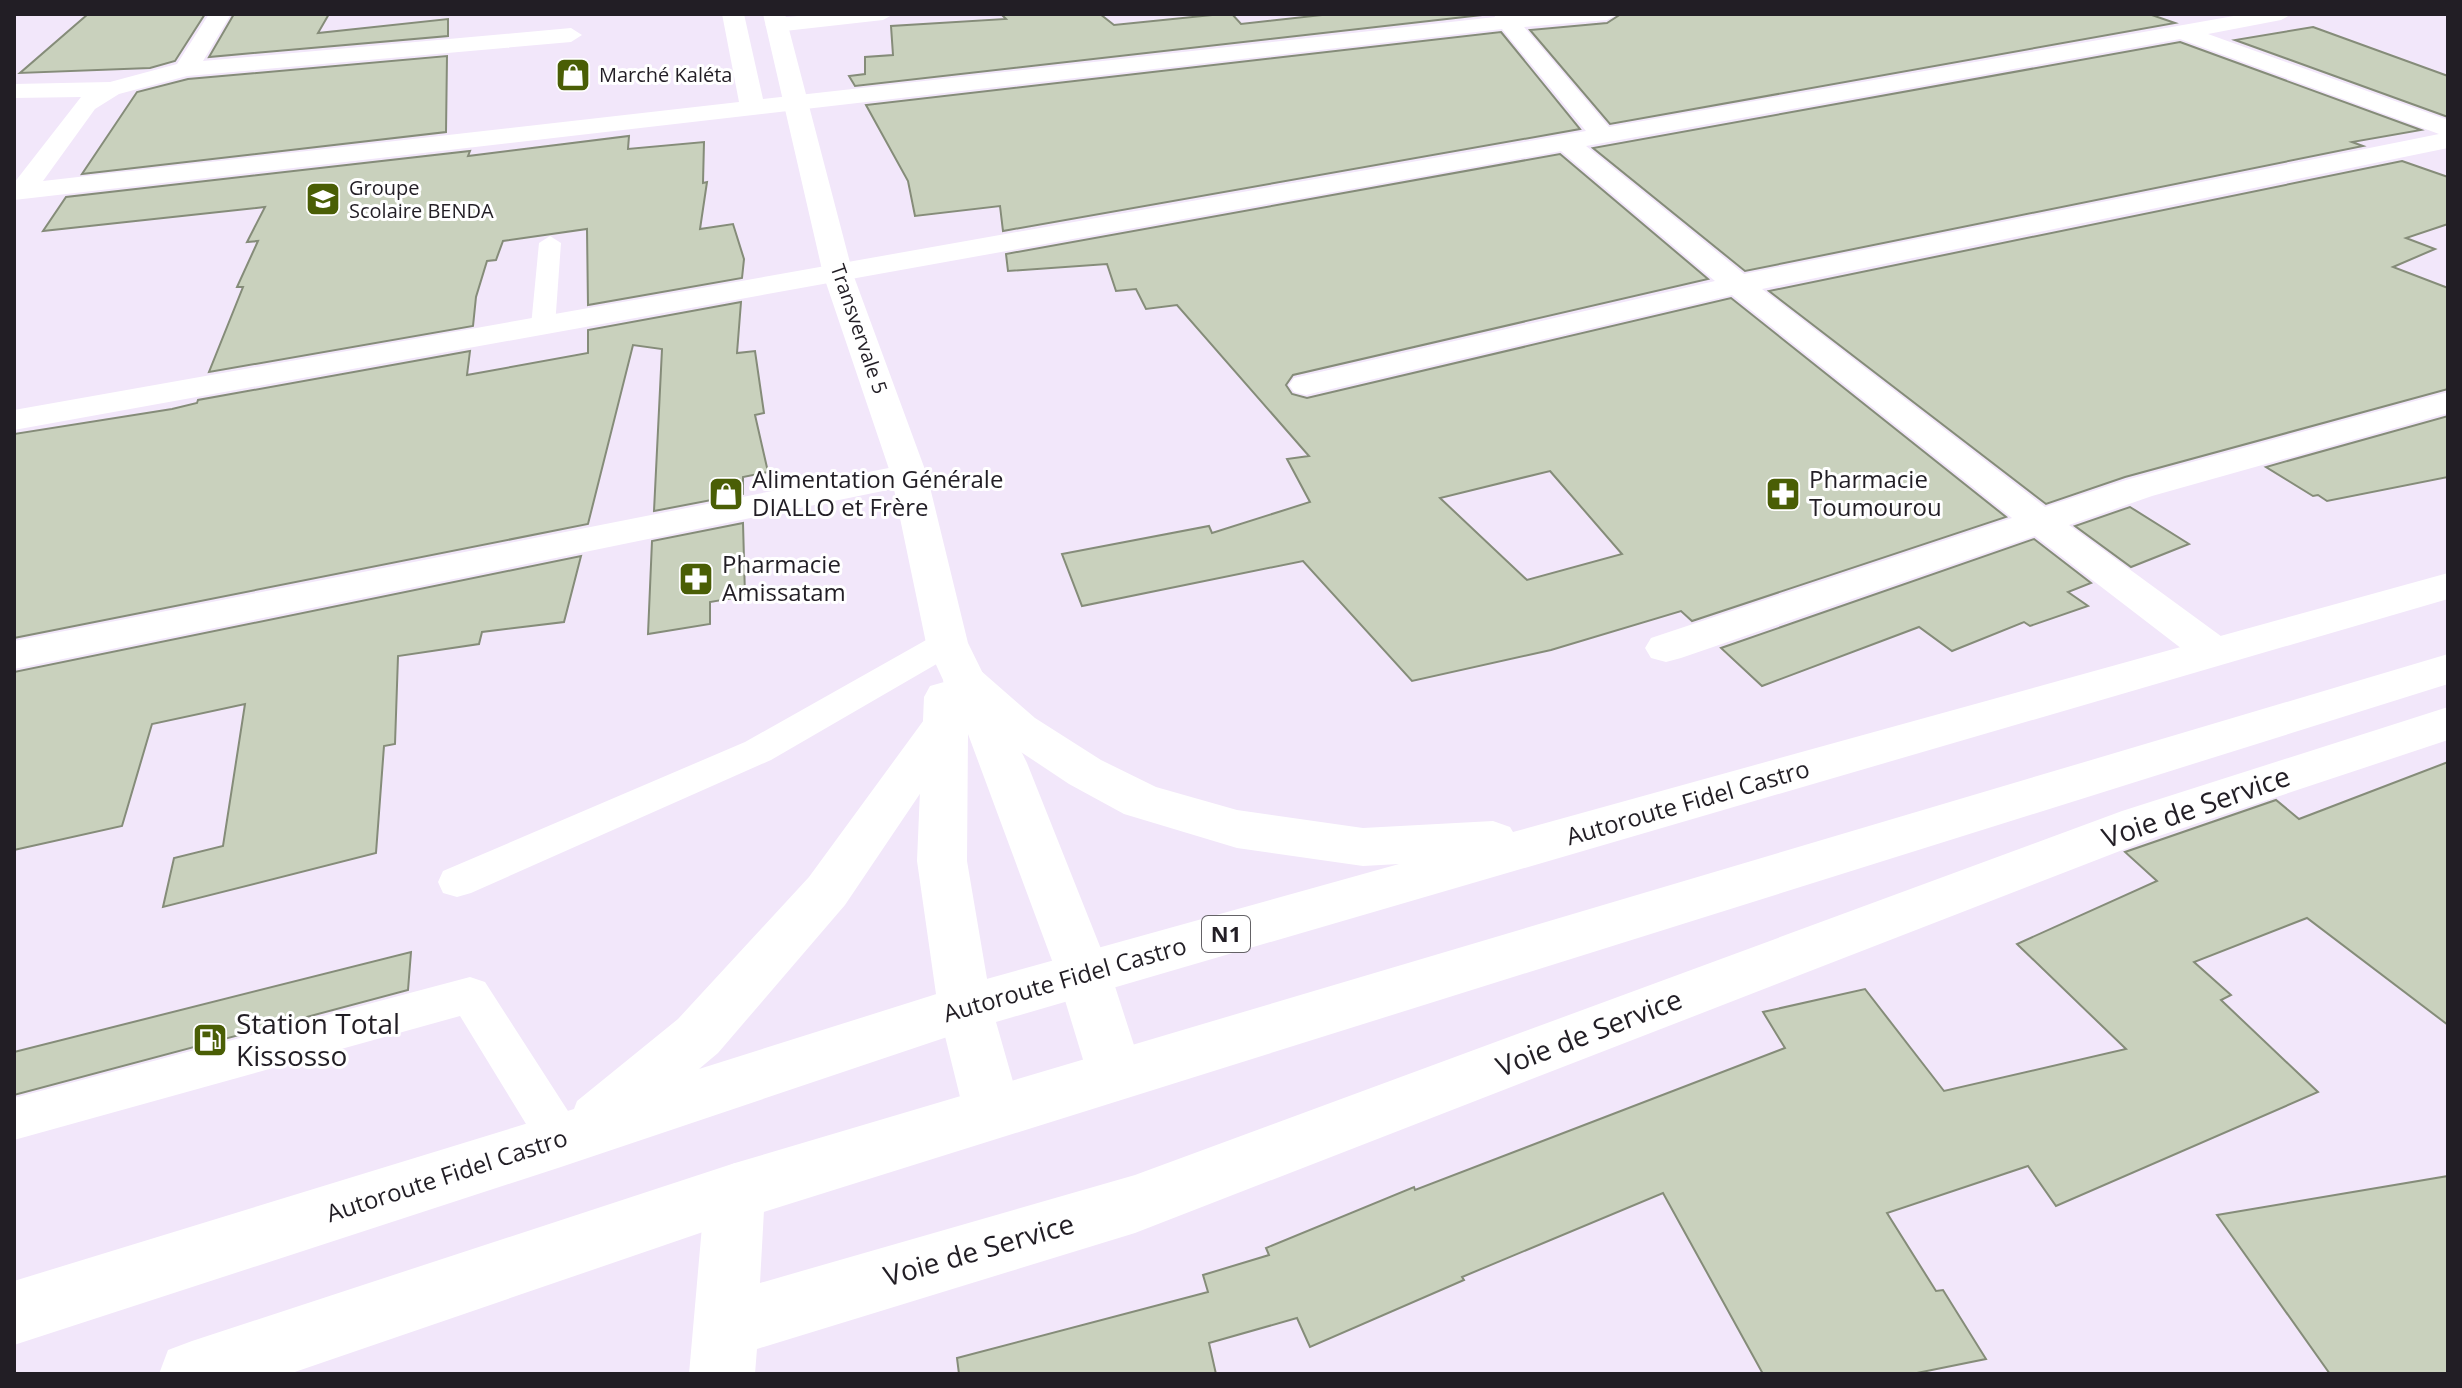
<svg xmlns="http://www.w3.org/2000/svg" width="2462" height="1388" font-family="'Open Sans',sans-serif">
<rect width="100%" height="100%" fill="#f2e7fa"/>
<g fill="#c9d1bd" stroke="#858c79" stroke-width="2" fill-rule="evenodd">
<polygon points="88,14 205,14 175,61 150,68 20,73"/>
<polygon points="234,14 329,14 318,33 448,19 448,36 209,57"/>
<polygon points="1001,14 1100,14 1114,25 1222,14 1232,14 1241,24 1331,14 1491,14 855,86 849,76 865,74 865,57 893,55 891,26 1006,19"/>
<polygon points="1621,14 2149,14 2175,23 1610,124 1530,30 1607,23"/>
<polygon points="2313,27 2448,76 2448,117 2235,40"/>
<polygon points="1501,32 1580,129 1003,231 1000,206 915,216 908,181 866,105"/>
<polygon points="2180,42 2421,130 2352,142 2363,146 1745,271 1593,148"/>
<polygon points="447,56 446,132 82,174 137,92 188,79"/>
<polygon points="629,136 628,149 704,142 703,183 707,182 700,229 733,224 744,259 742,278 588,305 587,229 503,241 496,260 487,261 476,297 473,326 209,372 243,287 237,287 258,241 247,242 265,207 43,231 66,197 470,151 468,156"/>
<path d="M1560 154 1708 279 1293 375 1286 385 1292 394 1307 398 1731 298 2006 517 1692 621 1681 611 1551 650 1412 681 1303 561 1082 606 1062 554 1209 526 1212 533 1310 502 1287 459 1309 456 1177 305 1146 309 1136 289 1116 291 1107 264 1008 271 1006 254ZM1550 471 1622 554 1527 580 1440 498Z"/>
<polygon points="2402,161 2448,177 2448,224 2406,238 2435,249 2393,267 2448,288 2448,389 2125,477 2046,504 1769,291"/>
<polygon points="741,302 737,353 755,351 764,413 755,415 768,472 743,477 743,494 654,511 662,349 633,345 588,524 14,638 14,434 172,409 197,403 198,400 470,351 467,375 588,353 588,330"/>
<polygon points="2448,416 2448,477 2327,501 2318,495 2313,496 2266,467"/>
<polygon points="2130,507 2189,544 2131,567 2075,526"/>
<polygon points="743,523 745,596 710,602 710,624 648,634 652,541"/>
<polygon points="2034,539 2091,583 2068,592 2088,606 2030,626 2024,622 1952,651 1919,627 1762,686 1721,648"/>
<polygon points="581,556 564,622 482,632 479,644 398,656 395,744 384,746 376,853 163,907 174,858 223,846 245,704 152,724 122,826 14,850 14,672"/>
<polygon points="2448,762 2448,1025 2307,918 2194,962 2231,995 2221,1000 2318,1092 2056,1206 2028,1166 1887,1213 1936,1291 1943,1290 1986,1359 1912,1374 1763,1374 1663,1193 1462,1277 1464,1280 1310,1347 1297,1318 1209,1343 1216,1374 959,1374 957,1358 1208,1292 1203,1275 1269,1255 1266,1248 1414,1187 1415,1190 1785,1048 1763,1012 1865,989 1944,1091 2126,1049 2017,944 2157,881 2125,852 2276,800 2299,819"/>
<polygon points="411,952 408,990 14,1095 14,1052"/>
<polygon points="2448,1176 2448,1374 2330,1374 2217,1215"/>
</g>
<g fill="none" stroke-linecap="round" stroke-linejoin="round">
<g fill="#fff" fill-rule="evenodd">
<polygon points="550,236 561,243 555,326 552,331 534,331 531,326 539,243"/>
<polygon points="947,632 959,635 963,643 959,651 771,760 471,893 457,897 443,893 438,882 443,871 745,742 935,635"/>
<polygon points="470,977 485,982 577,1125 584,1140 577,1155 561,1161 545,1155 460,1016 14,1140 14,1098"/>
</g>
<g fill="#fff" fill-rule="evenodd">
<path d="M209 14H231L203 61 571 28 582 35 571 42 187 76 119 94 95 109 43 181 739 102 722 14H744L763 99 1495 17 1494 14H1618L1607 20 1524 27 1609 127 2245 14H2292L2281 20 2208 34 2448 120V148L1762 289 2045 507 2126 480 2448 392V413L2152 496 2069 525 2229 642 2235 652 2229 662 2214 666 2199 662 2035 536 1681 658 1666 662 1651 658 1645 648 1651 638 2012 518 1732 295 1306 395 1294 392 1289 385 1294 378 1715 281 1561 151 14 430V410L1586 131 1502 29 14 200V183L81 97 14 98V84L110 82 177 64ZM2180 39 2439 134 1744 274 1586 146Z"/>
<polygon points="820,14 894,14 883,20 776,32 765,25 776,18"/>
<polygon points="909,464 922,467 927,475 922,483 14,669 14,641"/>
<polygon points="2448,707 2448,740 2156,837 1135,1233 757,1349 755,1374 689,1374 705,1192 714,1172 735,1163 756,1172 765,1192 760,1283 1135,1175 2122,811"/>
</g>
<polygon fill="#fff" fill-rule="evenodd" points="763,14 785,14 853,274 927,475 968,643 1027,763 1111,974 1144,1076 1136,1094 1116,1101 1096,1094 1088,1076 1057,974 968,734 967,861 992,1008 1022,1113 1013,1132 993,1139 973,1132 964,1113 938,1008 917,861 924,697 930,686 944,682 926,643 891,475 823,274"/>
<g fill="#fff" fill-rule="evenodd">
<polygon points="2448,573 2448,599 965,1031 561,1167 14,1345 14,1281 574,1109 577,1101 678,1019 809,877 929,713 945,708 961,713 967,724 845,905 718,1053 699,1069 965,985 1399,864 1363,866 1237,848 1124,814 1069,784 1003,740 950,692 943,681 950,670 965,666 980,670 1035,718 1101,760 1156,787 1237,810 1363,828 1493,821 1510,827 1513,832"/>
<polygon points="2448,654 2448,684 735,1221 289,1374 159,1374 168,1350 192,1341 735,1163"/>
</g>
</g>
<defs>
<g id="shop-square" transform="scale(1.8)"><rect x="-9" y="-9" width="18" height="18" rx="4" fill="#4a5e05" stroke="#fff"/><path d="M-5-2.5h2.3a2.7 3.5 0 0 1 5.4 0H5L5.5 6h-11ZM-1.5-2.5h3a1.5 2.3 0 0 0-3 0Z" fill="#fff"/></g>
<g id="school-square" transform="scale(1.8)"><rect x="-9" y="-9" width="18" height="18" rx="4" fill="#4a5e05" stroke="#fff"/><path d="M0-5L7-2L0 1L-7-2ZM-4 1L0 2.5L4 1V4Q0 6-4 4Z" fill="#fff"/></g>
<g id="pharmacy-square" transform="scale(1.8)"><rect x="-9" y="-9" width="18" height="18" rx="4" fill="#4a5e05" stroke="#fff"/><path d="M-2-6h4v4h4v4h-4v4h-4v-4h-4v-4h4Z" fill="#fff"/></g>
<g id="fuel-square" transform="scale(1.8)"><rect x="-9" y="-9" width="18" height="18" rx="4" fill="#4a5e05" stroke="#fff"/><path d="M-5.5-6h7V0h2V4h1.3V-2.5L3-4.5l.8-.8L6-3V5H2.5V1h-1V6h-7ZM-4.2-4.7v3.2H.2V-4.7Z" fill="#fff"/></g>
</defs>
<g fill-rule="evenodd">
<use href="#shop-square" x="573" y="75"/>
<use href="#school-square" x="323" y="199"/>
<use href="#shop-square" x="726" y="494"/>
<use href="#pharmacy-square" x="1783" y="494"/>
<use href="#pharmacy-square" x="696" y="579"/>
<use href="#fuel-square" x="210" y="1040"/>
</g>
<g text-anchor="middle" stroke-width="6" stroke-linejoin="round" paint-order="stroke">
<g font-size="20" fill="#221e25" stroke="#fff" text-anchor="start">
<text x="599" y="82">Marché Kaléta</text>
<text x="349" y="195">Groupe<tspan x="349" dy="23">Scolaire BENDA</tspan></text>
</g>
<g font-size="20" fill="#221e25" stroke="#fff">
<text transform="translate(859 329) rotate(71)" y="7">Transvervale 5</text>
</g>
<rect fill="#fff" stroke="#646266" stroke-width="2" x="1202" y="916" width="48" height="36" rx="6"/>
<g font-size="22" font-weight="bold" fill="#221e25">
<text x="1226" y="942">N1</text>
</g>
<g font-size="24" fill="#221e25" stroke="#fff" text-anchor="start">
<text x="752" y="488">Alimentation Générale<tspan x="752" dy="28">DIALLO et Frère</tspan></text>
<text x="1809" y="488">Pharmacie<tspan x="1809" dy="28">Toumourou</tspan></text>
<text x="722" y="573">Pharmacie<tspan x="722" dy="28">Amissatam</tspan></text>
</g>
<g font-size="24" fill="#221e25" stroke="#fff">
<text transform="translate(1688 803) rotate(-16)" y="8">Autoroute Fidel Castro</text>
<text transform="translate(1065 980) rotate(-16)" y="8">Autoroute Fidel Castro</text>
<text transform="translate(447 1176) rotate(-18)" y="8">Autoroute Fidel Castro</text>
</g>
<g font-size="28" fill="#221e25" stroke="#fff">
<text transform="translate(2196 807) rotate(-19)" y="10">Voie de Service</text>
<text transform="translate(1589 1033) rotate(-21)" y="10">Voie de Service</text>
<text transform="translate(979 1250) rotate(-16)" y="10">Voie de Service</text>
</g>
<g font-size="28" fill="#221e25" stroke="#fff" text-anchor="start">
<text x="236" y="1034">Station Total<tspan x="236" dy="32">Kissosso</tspan></text>
</g>
</g>
<rect width="2462" height="1388" fill="none" stroke="#221e25" stroke-width="32"/>
</svg>
